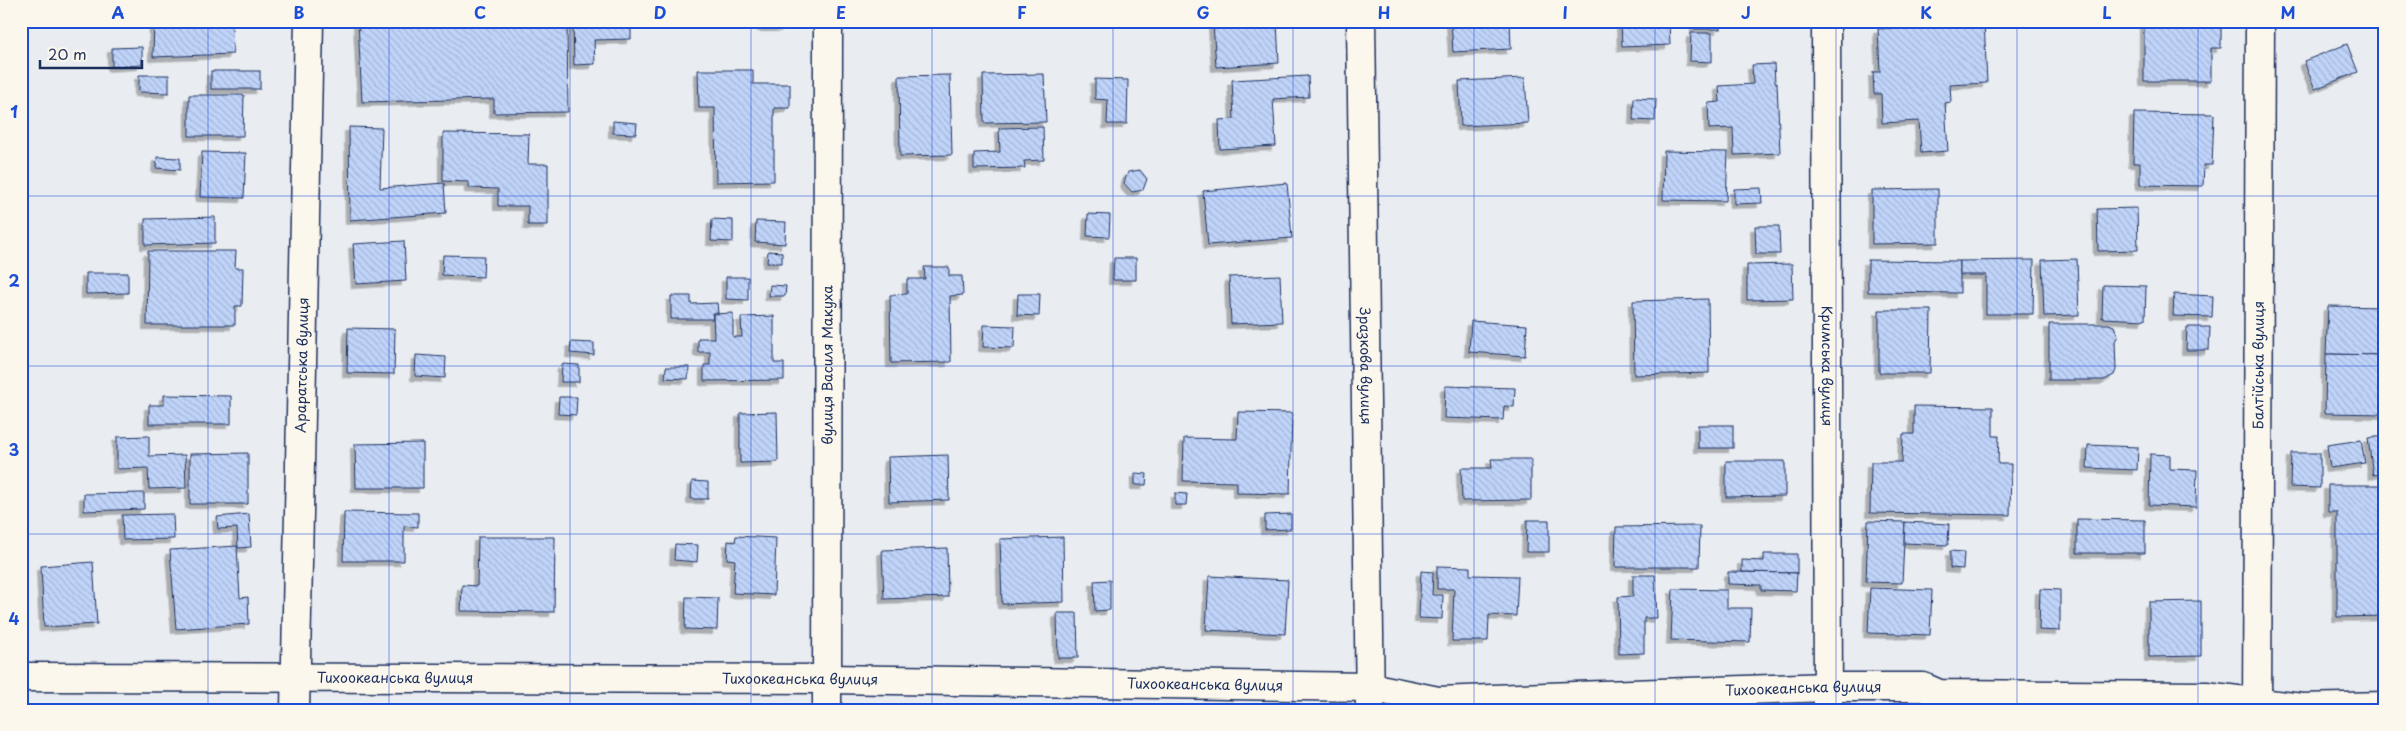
<svg xmlns="http://www.w3.org/2000/svg" width="2406" height="731" font-family="'Playpen Sans',sans-serif">
<defs>
<pattern id="building-back-hatch" width="6" height="6" patternUnits="userSpaceOnUse" patternTransform="scale(1.25)"><rect width="6" height="6" fill="#c0d4f9"/><path d="M-1 5l2 2M0 0l6 6M5-1l2 2" fill="none" stroke="#a4b6d8"/></pattern>
<filter id="shadow"><feDropShadow dx="-4.5" dy="4.5" stdDeviation="0" flood-color="#0004"/></filter>
</defs>
<rect width="100%" height="100%" fill="#e9ecf0"/>
<filter id="ink" filterUnits="userSpaceOnUse"><feTurbulence type="fractalNoise" baseFrequency=".02" numOctaves="2"/><feDisplacementMap in="SourceGraphic" scale="10" xChannelSelector="R" yChannelSelector="G"/><feConvolveMatrix kernelMatrix="1 2 1 2 8 2 1 2 1" color-interpolation-filters="sRGB"/></filter>
<g filter="url(#ink)">
<g fill="url(#building-back-hatch)" stroke="#1b2f5e" filter="url(#shadow)">
<polygon points="117,21 143,21 143,23 117,22"/>
<polygon points="154,21 204,21 205,25 232,24 233,54 153,57"/>
<polygon points="358,21 567,21 568,112 494,113 494,99 362,102"/>
<polygon points="573,21 631,21 631,39 594,40 595,64 574,65"/>
<rect x="762" y="21" width="23" height="6"/>
<polygon points="1277,21 1279,63 1216,67 1213,23"/>
<polygon points="1451,21 1510,21 1511,49 1453,52"/>
<polygon points="1621,21 1669,21 1670,45 1622,47"/>
<rect x="1695" y="21" width="25" height="8"/>
<polygon points="1924,21 1984,21 1987,83 1950,85 1951,102 1945,103 1948,151 1921,153 1919,121 1882,123 1881,94 1874,94 1873,72 1880,72 1878,29 1924,26"/>
<polygon points="2144,21 2221,21 2221,48 2211,48 2211,81 2144,81"/>
<polygon points="1691,33 1712,33 1712,62 1690,61"/>
<polygon points="2347,44 2358,72 2315,89 2304,61"/>
<polygon points="142,47 142,65 112,67 112,48"/>
<polygon points="1774,64 1775,83 1777,83 1780,153 1734,155 1733,128 1709,129 1708,103 1720,102 1719,86 1753,84 1752,65"/>
<polygon points="698,70 753,70 753,84 790,84 790,108 774,108 774,181 716,182 715,108 699,108"/>
<rect x="211" y="71" width="49" height="18"/>
<polygon points="1044,74 1046,122 984,123 983,75"/>
<polygon points="139,75 169,75 169,93 139,92"/>
<polygon points="950,75 952,155 900,156 899,76"/>
<polygon points="1308,76 1309,97 1273,99 1276,146 1220,149 1219,120 1234,119 1232,80"/>
<polygon points="1525,78 1528,123 1461,126 1459,81"/>
<polygon points="1095,79 1128,80 1127,124 1107,124 1108,100 1095,99"/>
<polygon points="189,95 244,95 243,136 189,136"/>
<polygon points="1634,98 1656,99 1655,121 1633,120"/>
<polygon points="2134,113 2214,114 2212,165 2204,165 2203,186 2140,185 2140,163 2133,163"/>
<polygon points="613,121 637,123 636,134 613,133"/>
<polygon points="349,127 382,128 380,188 444,183 446,213 350,220"/>
<polygon points="1043,127 1044,160 1024,161 1025,168 974,169 974,153 1000,152 999,128"/>
<polygon points="443,133 529,134 528,164 548,164 548,225 528,225 528,206 498,206 498,189 469,188 469,182 443,181"/>
<polygon points="1664,151 1728,152 1726,201 1663,200"/>
<polygon points="202,152 246,153 244,198 200,197"/>
<polygon points="157,157 180,158 180,170 156,168"/>
<polygon points="1140,170 1147,179 1143,190 1132,192 1124,183 1128,172"/>
<polygon points="1287,183 1292,238 1208,245 1203,191"/>
<polygon points="1761,188 1762,203 1734,204 1734,189"/>
<polygon points="1938,189 1938,243 1872,244 1872,190"/>
<polygon points="2137,208 2138,250 2098,251 2097,209"/>
<polygon points="1088,214 1110,215 1109,237 1087,236"/>
<polygon points="215,217 215,243 145,245 145,219"/>
<polygon points="712,219 733,220 733,242 711,241"/>
<polygon points="756,221 786,222 785,244 755,242"/>
<polygon points="1755,226 1779,226 1780,254 1756,254"/>
<polygon points="404,241 406,281 356,284 353,244"/>
<polygon points="148,251 236,251 235,268 243,268 242,306 235,306 235,325 147,325"/>
<polygon points="768,251 782,252 782,263 767,263"/>
<polygon points="443,255 484,256 483,277 442,275"/>
<polygon points="1114,258 1136,258 1136,280 1113,280"/>
<polygon points="2077,259 2079,315 2044,316 2042,260"/>
<polygon points="1868,260 1960,261 1960,293 1868,292"/>
<polygon points="2034,260 2033,314 1986,314 1986,275 1960,275 1960,261"/>
<polygon points="1792,264 1793,299 1747,300 1747,265"/>
<polygon points="924,267 949,267 949,276 962,276 963,295 950,296 951,362 891,363 890,295 907,294 907,279 925,279"/>
<polygon points="86,273 128,273 128,293 86,294"/>
<polygon points="1280,275 1282,322 1231,324 1229,277"/>
<polygon points="726,277 748,277 748,300 726,299"/>
<polygon points="770,285 786,286 785,296 769,296"/>
<polygon points="2103,285 2146,286 2145,320 2102,318"/>
<polygon points="1018,294 1040,294 1039,316 1017,315"/>
<polygon points="2174,294 2213,296 2212,317 2173,316"/>
<polygon points="671,296 691,296 691,304 717,303 718,313 712,313 713,319 671,319"/>
<polygon points="1708,299 1709,373 1634,375 1633,301"/>
<polygon points="2328,306 2385,307 2385,355 2326,354"/>
<polygon points="1879,310 1931,310 1930,373 1879,373"/>
<polygon points="733,313 733,337 742,337 741,317 774,316 774,363 784,363 784,380 704,381 704,365 710,365 710,352 698,352 698,338 714,338 713,314"/>
<polygon points="1471,321 1527,325 1525,356 1469,352"/>
<polygon points="2049,324 2109,324 2114,326 2118,336 2115,341 2116,370 2114,375 2104,380 2049,380"/>
<polygon points="984,325 1015,326 1014,348 983,347"/>
<polygon points="2187,327 2210,327 2209,350 2186,350"/>
<polygon points="348,328 395,329 394,374 347,373"/>
<polygon points="571,342 594,343 594,355 570,353"/>
<polygon points="2326,354 2385,355 2385,414 2325,413"/>
<polygon points="416,355 446,357 445,378 415,376"/>
<polygon points="562,364 579,365 579,382 561,382"/>
<polygon points="666,367 689,367 688,379 665,378"/>
<polygon points="1445,386 1515,388 1514,407 1504,406 1503,420 1444,418"/>
<polygon points="164,395 231,396 231,424 149,424 149,405 164,405"/>
<polygon points="559,397 577,397 576,415 558,414"/>
<polygon points="1914,406 1993,407 1993,436 1999,436 1998,464 2011,464 2010,515 1870,513 1871,462 1902,462 1903,434 1914,434"/>
<polygon points="777,412 778,462 740,463 740,413"/>
<polygon points="1238,412 1292,413 1290,494 1237,493 1237,482 1183,481 1184,438 1237,439"/>
<rect x="1698" y="425" width="35" height="23"/>
<polygon points="149,436 149,456 185,455 186,488 149,489 148,468 117,469 117,437"/>
<polygon points="2385,436 2385,473 2373,475 2368,438"/>
<polygon points="2361,440 2365,463 2330,468 2327,445"/>
<polygon points="423,443 423,488 356,488 355,444"/>
<polygon points="2088,445 2138,447 2137,470 2087,468"/>
<polygon points="248,453 248,504 190,504 190,454"/>
<polygon points="2291,453 2320,453 2320,488 2290,487"/>
<polygon points="2150,454 2170,455 2170,469 2197,470 2196,507 2149,505"/>
<polygon points="948,455 949,500 889,502 888,457"/>
<polygon points="1491,459 1531,459 1531,500 1462,501 1461,468 1492,468"/>
<polygon points="1726,461 1785,461 1785,496 1726,497"/>
<polygon points="1135,473 1147,474 1146,485 1135,485"/>
<polygon points="692,481 708,482 708,499 691,499"/>
<polygon points="2328,485 2385,485 2385,616 2337,617 2337,512 2328,512"/>
<polygon points="144,493 144,509 84,511 84,494"/>
<polygon points="1175,493 1187,494 1186,505 1175,505"/>
<polygon points="344,512 418,513 418,527 404,526 404,561 343,561"/>
<polygon points="173,514 174,539 123,540 122,515"/>
<polygon points="249,514 251,547 238,548 237,528 218,529 217,517"/>
<polygon points="1291,514 1291,529 1265,530 1265,515"/>
<polygon points="2077,519 2145,520 2145,553 2077,553"/>
<polygon points="1527,520 1549,520 1549,552 1526,552"/>
<polygon points="1868,521 1905,522 1902,583 1866,582"/>
<polygon points="1905,522 1949,524 1948,545 1904,543"/>
<polygon points="1700,526 1699,567 1615,567 1616,527"/>
<polygon points="736,536 776,538 774,595 733,593 735,560 727,559 728,541 735,542"/>
<polygon points="478,537 555,537 554,612 461,611 462,585 477,586"/>
<polygon points="1063,537 1064,602 1002,604 1000,539"/>
<polygon points="675,544 698,545 697,562 674,560"/>
<polygon points="237,546 240,598 248,597 249,624 176,629 170,550"/>
<polygon points="947,548 948,597 884,599 882,550"/>
<polygon points="1950,551 1964,552 1963,569 1950,568"/>
<polygon points="1764,554 1797,554 1797,573 1742,572 1742,560 1764,561"/>
<polygon points="93,562 97,624 44,627 41,566"/>
<polygon points="1437,566 1470,567 1470,575 1518,576 1516,616 1489,615 1488,641 1452,641 1454,589 1437,589"/>
<polygon points="1421,571 1433,572 1432,595 1443,595 1442,619 1419,618"/>
<polygon points="1728,572 1797,573 1796,591 1761,590 1761,585 1728,584"/>
<polygon points="1633,575 1655,575 1657,618 1644,618 1644,653 1619,654 1618,597 1633,596"/>
<polygon points="1209,576 1288,580 1285,634 1206,630"/>
<polygon points="1110,580 1110,610 1095,611 1094,581"/>
<polygon points="1870,588 1932,590 1930,635 1868,633"/>
<polygon points="1673,589 1727,590 1727,608 1751,608 1750,642 1671,640"/>
<polygon points="2040,589 2060,590 2060,631 2039,630"/>
<polygon points="686,597 718,598 717,630 685,629"/>
<polygon points="2201,601 2201,656 2149,657 2149,602"/>
<polygon points="1057,613 1077,613 1078,658 1058,658"/>
</g>
<g fill="none" stroke-linecap="round" stroke-linejoin="round">
<g stroke="#1b2f5e" stroke-width="31">
<g id="minor">
<path id="s1" d="M1361 21 1370 710"/>
<path id="s2" d="M1826 21 1828 710"/>
<path id="s3" d="M21 677 828 679 1370 687 1438 701 1828 687H1923L1939 694 2206 696 2302 708 2385 706"/>
<path id="s4" d="M295 710 309 21"/>
<path id="s5" d="M827 710 828 21"/>
<path id="s6" d="M2257 710 2260 21"/>
</g>
</g>
<use href="#minor" stroke="#fbf7ec" stroke-width="28"/>
</g>
</g>
<path fill="none" stroke="#1d4ed8" stroke-width="1" stroke-opacity="0.55" d="M208 21V710M389 21V710M570 21V710M751 21V710M932 21V710M1113 21V710M1293 21V710M1474 21V710M1655 21V710M1836 21V710M2017 21V710M2198 21V710M21 196H2385M21 366H2385M21 534H2385"/>
<g text-anchor="middle" stroke-width="5" stroke-linejoin="round" paint-order="stroke">
<g font-size="14" fill="#1b2f5e" stroke="#fbf7ec">
<text dy="5" stroke="none"><textPath href="#s4" startOffset="345">Араратська вулиця</textPath></text>
<text dy="5" stroke="none"><textPath href="#s1" startOffset="345">Зразкова вулиця</textPath></text>
<text dy="5" stroke="none"><textPath href="#s2" startOffset="345">Кримська вулиця</textPath></text>
<text dy="5" stroke="none"><textPath href="#s5" startOffset="345">вулиця Василя Макуха</textPath></text>
<text dy="5" stroke="none"><textPath href="#s6" startOffset="345">Балтійська вулиця</textPath></text>
<text dy="5" stroke="none"><textPath href="#s3" startOffset="374">Тихоокеанська вулиця</textPath></text>
<text dy="5" stroke="none"><textPath href="#s3" startOffset="779">Тихоокеанська вулиця</textPath></text>
<text dy="5" stroke="none"><textPath href="#s3" startOffset="1184">Тихоокеанська вулиця</textPath></text>
<text dy="5" stroke="none"><textPath href="#s3" startOffset="1784">Тихоокеанська вулиця</textPath></text>
</g>
</g>
<rect width="2406" height="731" fill="none" stroke="#fbf7ec" stroke-width="55"/>
<path d="M40 60v8h102v-8" fill="none" stroke="#1b2f5e" stroke-width="2.5"/>
<text x="48" y="60" font-size="15" fill="#1b2f5e" stroke="#fbf7ec" stroke-width="4" paint-order="stroke">20 m</text>
<rect x="28" y="28" width="2350" height="676" fill="none" stroke="#1d4ed8" stroke-width="2"/>
<g font-size="16" text-anchor="middle" font-weight="bold" fill="#1d4ed8">
<text x="118" y="19">A</text>
<text x="299" y="19">B</text>
<text x="480" y="19">C</text>
<text x="660" y="19">D</text>
<text x="841" y="19">E</text>
<text x="1022" y="19">F</text>
<text x="1203" y="19">G</text>
<text x="1384" y="19">H</text>
<text x="1565" y="19">I</text>
<text x="1746" y="19">J</text>
<text x="1926" y="19">K</text>
<text x="2107" y="19">L</text>
<text x="2288" y="19">M</text>
<text x="14" y="118">1</text>
<text x="14" y="287">2</text>
<text x="14" y="456">3</text>
<text x="14" y="625">4</text>
</g>
</svg>
